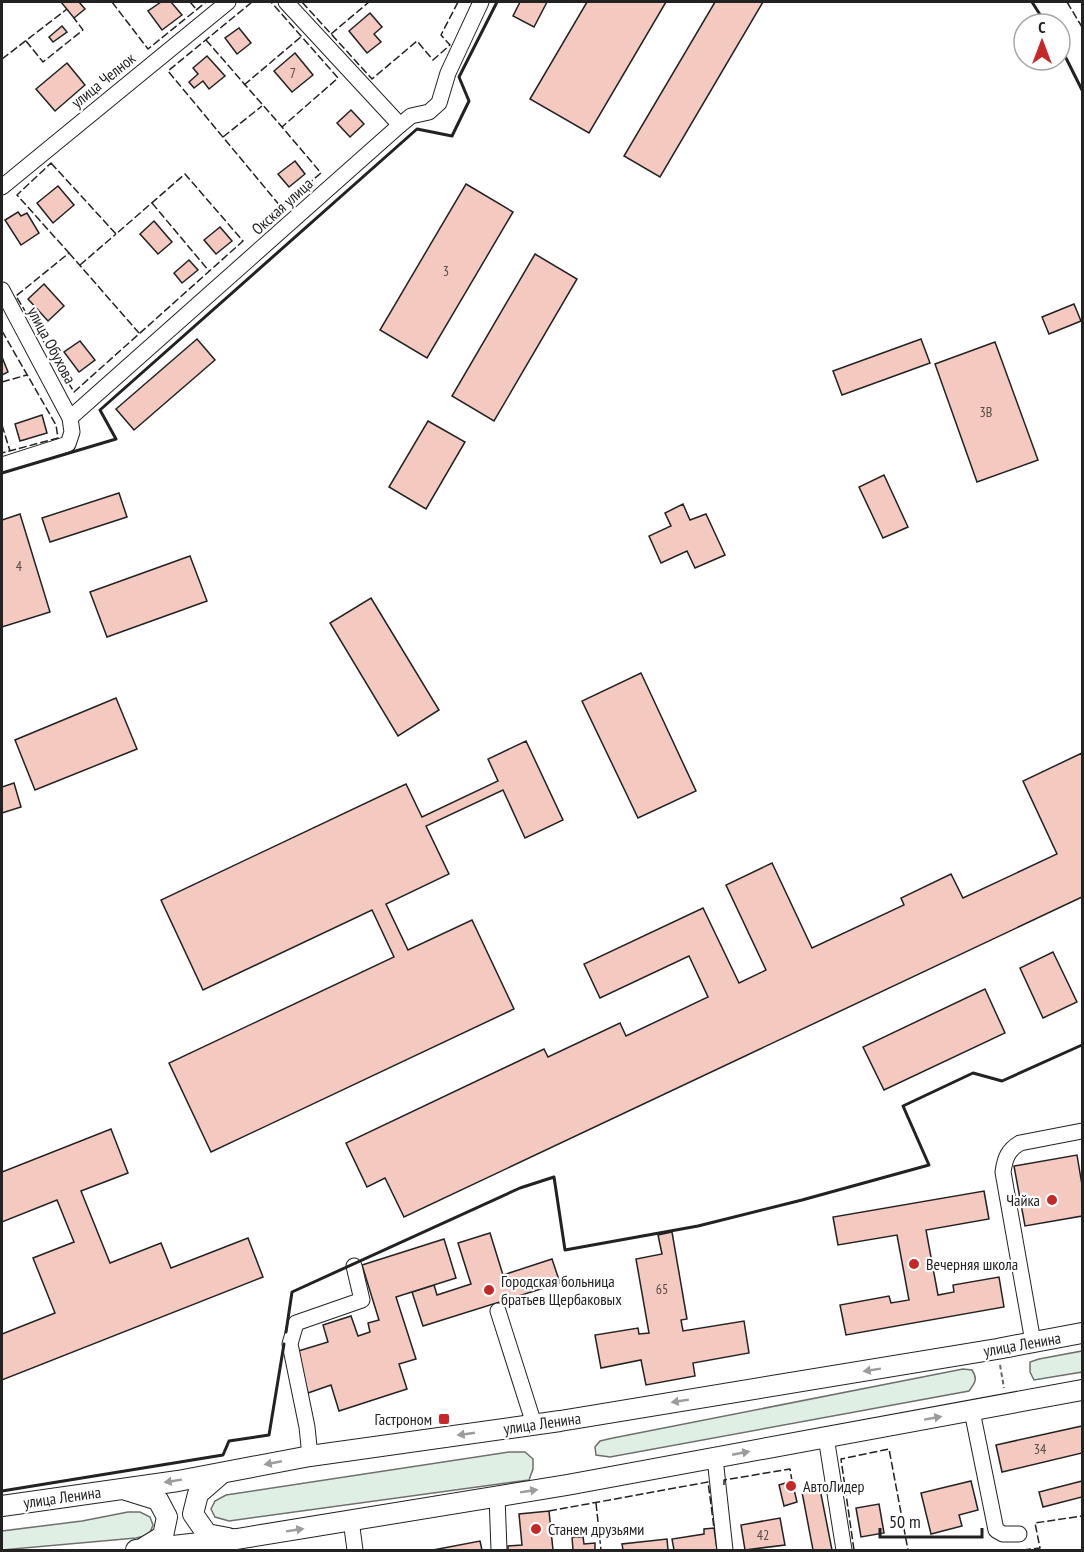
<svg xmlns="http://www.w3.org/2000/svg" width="1084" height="1552" font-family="'PT Sans Narrow',sans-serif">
<rect width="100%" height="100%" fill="#fff"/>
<g fill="#e0efe3" stroke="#6f6f6f" stroke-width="1.5">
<polygon points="1082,1351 1082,1372 1034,1380 1030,1372 1030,1362 1039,1359"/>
<path d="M963 1369 972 1370C978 1379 975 1383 969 1391L610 1457 596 1455 595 1447 600 1441 613 1438Z"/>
<polygon points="509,1452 525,1452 533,1459 533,1469 529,1480 229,1521 215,1517 211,1509 215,1501 226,1495"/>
<polygon points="128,1512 140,1512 150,1517 153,1525 149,1535 136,1538 2,1550 2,1531 82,1521"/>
</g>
<g fill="#f3c9c0" stroke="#222" stroke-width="1.5">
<polygon points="61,2 79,2 85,9 74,18"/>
<polygon points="161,2 171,2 182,15 162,30 148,11"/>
<polygon points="520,2 547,2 534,27 513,16"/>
<polygon points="587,2 666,2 589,133 530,99"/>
<polygon points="715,2 763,2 660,177 624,156"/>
<polygon points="370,13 382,27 374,34 381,42 367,53 349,31"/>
<polygon points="62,26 67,32 53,42 49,37"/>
<polygon points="239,28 251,43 237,54 225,38"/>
<polygon points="295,53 313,75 292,92 274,71"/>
<polygon points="207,56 225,76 209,89 203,81 194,88 189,82 198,74 193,68"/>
<polygon points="67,63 85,85 55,111 36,89"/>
<polygon points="351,110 364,124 350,137 337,123"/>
<polygon points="295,161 305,174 289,187 278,174"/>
<polygon points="466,184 513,212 427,358 380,330"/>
<polygon points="58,186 74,205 53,223 37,203"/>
<polygon points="18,212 21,216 27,213 39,233 21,245 5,220"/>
<polygon points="154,221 172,242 158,254 140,234"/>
<polygon points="220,227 232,241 216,254 204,240"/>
<polygon points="535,254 577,279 494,421 452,396"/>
<polygon points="189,260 198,270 182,283 174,273"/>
<polygon points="44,284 64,306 48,321 28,299"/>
<polygon points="1074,304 1081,321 1049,334 1042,317"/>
<polygon points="197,339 215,360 134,430 116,409"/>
<polygon points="921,339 930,363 842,395 833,371"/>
<polygon points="80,341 95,360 79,372 64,352"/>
<polygon points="995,342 1038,460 977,482 935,364"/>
<polygon points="2,357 8,372 2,375"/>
<polygon points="42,415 47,433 20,441 15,424"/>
<polygon points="428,421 465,442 426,509 389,487"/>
<polygon points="884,475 908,527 883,538 859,487"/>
<polygon points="119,493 127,517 50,542 42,518"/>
<polygon points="683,504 690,520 706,514 725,555 695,568 687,551 661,563 649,536 671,526 665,513"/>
<polygon points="20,514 50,612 2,627 2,520"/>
<polygon points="190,556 207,601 107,637 90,592"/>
<polygon points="371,598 439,710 398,736 330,623"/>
<polygon points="641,673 696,791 638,818 582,701"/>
<polygon points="116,698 137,749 35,790 15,740"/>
<polygon points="526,741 563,820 525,838 503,790 426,826 449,874 386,904 408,950 472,920 514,1009 211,1152 169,1063 394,957 372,910 203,990 161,900 406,784 422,817 498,781 488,759"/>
<polygon points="1082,753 1082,897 404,1217 385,1178 367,1187 346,1143 544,1049 548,1057 620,1023 626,1036 708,997 689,956 600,998 584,964 703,908 739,983 766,970 726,885 772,863 812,948 904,905 901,898 951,874 963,898 1057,854 1023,781"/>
<polygon points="14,783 21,807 2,813 2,787"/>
<polygon points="1053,952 1077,1002 1043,1018 1020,968"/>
<polygon points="985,989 1005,1033 884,1090 863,1047"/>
<polygon points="111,1129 128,1173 81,1191 110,1263 161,1243 171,1268 248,1238 263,1277 2,1380 2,1334 55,1313 33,1258 74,1242 57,1200 2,1222 2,1172"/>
<polygon points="1077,1155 1082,1185 1082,1216 1025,1226 1014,1166"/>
<polygon points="984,1191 989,1219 926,1230 938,1295 954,1292 953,1285 999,1277 1004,1307 846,1335 840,1305 889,1296 891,1303 909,1300 897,1235 838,1245 833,1217"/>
<polygon points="672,1232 687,1319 681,1320 683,1331 744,1321 749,1353 693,1363 695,1376 646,1385 641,1360 601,1368 595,1335 638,1328 639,1334 649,1333 636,1259 662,1254 658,1235"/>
<polygon points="490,1233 503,1275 552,1259 560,1283 423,1326 412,1292 434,1285 437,1295 471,1284 458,1243"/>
<polygon points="444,1239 456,1278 396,1297 416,1359 399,1364 407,1389 339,1411 331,1385 308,1393 295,1352 328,1342 323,1325 351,1316 358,1336 370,1332 368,1323 379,1320 362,1265"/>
<polygon points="1082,1426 1082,1453 1002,1472 996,1445"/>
<polygon points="792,1481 797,1502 784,1506 779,1485"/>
<polygon points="971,1481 978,1510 959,1515 962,1526 931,1534 921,1493"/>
<polygon points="1082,1481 1082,1497 1043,1507 1039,1492"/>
<polygon points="820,1489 832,1550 813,1550 802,1492"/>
<polygon points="879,1504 884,1533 861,1537 856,1508"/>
<polygon points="549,1511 553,1550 508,1550 508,1546 522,1545 519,1514"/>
<polygon points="780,1518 785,1545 745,1550 741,1525"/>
<polygon points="714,1528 717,1550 674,1550 672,1539 704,1534 704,1529"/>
<polygon points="572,1537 583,1537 584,1544 595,1543 595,1550 573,1550"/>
<polygon points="667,1539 668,1550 623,1550 622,1544"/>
<polygon points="480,1541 482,1550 433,1550"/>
</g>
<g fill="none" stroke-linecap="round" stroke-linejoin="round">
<g stroke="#222" stroke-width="17">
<g id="minor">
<polyline points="286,2 400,125"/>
<polyline points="2,187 228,2"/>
<polyline points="2,290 70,418 72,432 68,444 2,465"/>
<polyline points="70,418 400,125 411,116 429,112 439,103 448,73 481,2"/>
<polyline points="498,1311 534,1424"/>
<path d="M1033 1342 1003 1172C1005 1158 1008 1150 1020 1143L1082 1131"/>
<polyline points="972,1411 996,1530 1003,1534 1019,1534"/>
<polyline points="826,1437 844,1550"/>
<polyline points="310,1456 307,1427 290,1344 296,1323 362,1300 354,1266"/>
<polyline points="715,1458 725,1550"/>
<polyline points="497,1496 499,1550"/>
<polyline points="351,1520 355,1550"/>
</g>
</g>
<g stroke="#222" stroke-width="22">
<g id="major">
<polyline points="221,1474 198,1494 193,1514 207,1534 228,1538"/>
<polyline points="126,1490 158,1500 167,1517 163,1536 145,1547"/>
<polyline points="2,1506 178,1481 310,1456 560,1421 997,1349 1082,1333"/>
<polyline points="136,1550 237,1539 567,1485 1082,1390"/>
</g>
</g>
<polyline stroke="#646464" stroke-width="2" stroke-dasharray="4.5 3" stroke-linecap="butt" points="1000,1365 1004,1388"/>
<use href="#minor" stroke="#fff" stroke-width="15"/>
<use href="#major" stroke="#fff" stroke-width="20"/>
<g stroke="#222" stroke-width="1.5" stroke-dasharray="8 3" stroke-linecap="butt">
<polyline points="112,2 148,49 206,2"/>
<polyline points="190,2 196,9"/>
<polyline points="252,2 168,71 281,207 321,173 282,127 338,78 271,2"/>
<polyline points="302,2 372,79 417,41 433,60 450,45 441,35 458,2"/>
<polyline points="1067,2 1082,27"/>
<polyline points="331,34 369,2"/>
<polyline points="206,40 282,127"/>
<polyline points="26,41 43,62 83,30 74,18"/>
<polyline points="2,59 67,9"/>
<polyline points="244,85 302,36"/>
<polyline points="223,137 262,106"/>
<polygon points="51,163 116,234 185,174 243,241 74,392 16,296 69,253 17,195"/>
<polyline points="152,203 209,271"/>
<polyline points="69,253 139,333"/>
<polyline points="80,265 116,234"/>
<polyline points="2,331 56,425 58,438 2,453"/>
<polyline points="2,382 27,375"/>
<polyline points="2,425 10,451"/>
<polyline points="724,1485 724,1480 790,1469 792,1481"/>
<polyline points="596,1503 601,1550"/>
<polyline points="549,1511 708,1482 714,1528"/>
<polyline points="854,1550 841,1459 889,1449 908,1550"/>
<polyline points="1023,1550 1040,1548 1035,1523 1082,1516"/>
</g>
<g stroke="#222" stroke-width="3">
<polyline points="1032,2 1046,24"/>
<polyline points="1060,46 1082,90"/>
<polyline points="2,473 116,439 100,410 417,129 452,136 469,101 459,77 497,2"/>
<polyline points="286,1332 292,1292 520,1188 554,1177 565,1250 698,1226 802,1200 929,1165 903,1106 973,1073 1002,1081 1082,1045"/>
<polyline points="2,1491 223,1455 229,1441 269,1435 284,1344"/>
</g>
</g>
<defs><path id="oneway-solid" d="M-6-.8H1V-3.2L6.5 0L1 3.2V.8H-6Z" transform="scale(1.5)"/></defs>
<g fill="#9c9c9c">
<use href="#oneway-solid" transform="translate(872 1370) rotate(171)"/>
<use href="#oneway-solid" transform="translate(680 1401) rotate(171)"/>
<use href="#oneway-solid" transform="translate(933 1418) rotate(-10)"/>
<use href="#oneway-solid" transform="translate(466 1434) rotate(172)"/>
<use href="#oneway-solid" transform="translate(741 1453) rotate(-11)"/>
<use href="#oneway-solid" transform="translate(273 1463) rotate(169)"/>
<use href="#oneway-solid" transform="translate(173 1481) rotate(171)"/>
<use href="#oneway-solid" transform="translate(529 1491) rotate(-9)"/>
<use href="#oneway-solid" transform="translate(295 1530) rotate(-9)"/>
</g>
<g fill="#c62828" stroke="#fff" stroke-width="2">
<circle cx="1052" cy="1200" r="6"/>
<circle cx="914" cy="1264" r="6"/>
<circle cx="489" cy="1290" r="6"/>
<rect x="438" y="1413" width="12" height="12" rx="3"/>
<circle cx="791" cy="1486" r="6"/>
<circle cx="536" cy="1529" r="6"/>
</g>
<g text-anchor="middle" stroke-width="4.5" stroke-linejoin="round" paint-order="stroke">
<g font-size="14" fill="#564c4a">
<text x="293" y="78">7</text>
<text x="446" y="276">3</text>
<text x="986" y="417">3В</text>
<text x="19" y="571">4</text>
<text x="662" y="1294">65</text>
<text x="1040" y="1454">34</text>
<text x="763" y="1540">42</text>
</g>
<g font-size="16" fill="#222" stroke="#fff">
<text transform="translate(103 80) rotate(-39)" y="6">улица Челнок</text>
<text transform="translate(282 206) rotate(-42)" y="6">Окская улица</text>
<text transform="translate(52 345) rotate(62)" y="6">улица Обухова</text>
<text transform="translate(1022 1344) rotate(-10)" y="6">улица Ленина</text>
<text transform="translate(542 1423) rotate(-8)" y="6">улица Ленина</text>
<text transform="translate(62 1497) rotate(-8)" y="6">улица Ленина</text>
</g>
<g font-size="16" fill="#222" stroke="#fff" text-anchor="start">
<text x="1040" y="1206" text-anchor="end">Чайка</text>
<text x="926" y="1270">Вечерняя школа</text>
<text x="501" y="1287">Городская больница<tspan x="501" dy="18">братьев Щербаковых</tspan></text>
<text x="432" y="1425" text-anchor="end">Гастроном</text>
<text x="803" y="1492">АвтоЛидер</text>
<text x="548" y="1535">Станем друзьями</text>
</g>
</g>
<rect width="1084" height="1552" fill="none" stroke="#222222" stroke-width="6"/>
<g transform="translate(1042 42)"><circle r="28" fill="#ffffff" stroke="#a7a7a7" stroke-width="1.5"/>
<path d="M0-4.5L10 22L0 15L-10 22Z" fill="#c62828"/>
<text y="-9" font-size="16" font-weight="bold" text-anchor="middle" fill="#222222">С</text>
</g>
<path d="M880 1528v9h102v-9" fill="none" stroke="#222222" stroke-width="3"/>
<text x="889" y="1528" font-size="18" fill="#222222" stroke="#ffffff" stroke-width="4.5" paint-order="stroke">50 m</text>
</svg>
